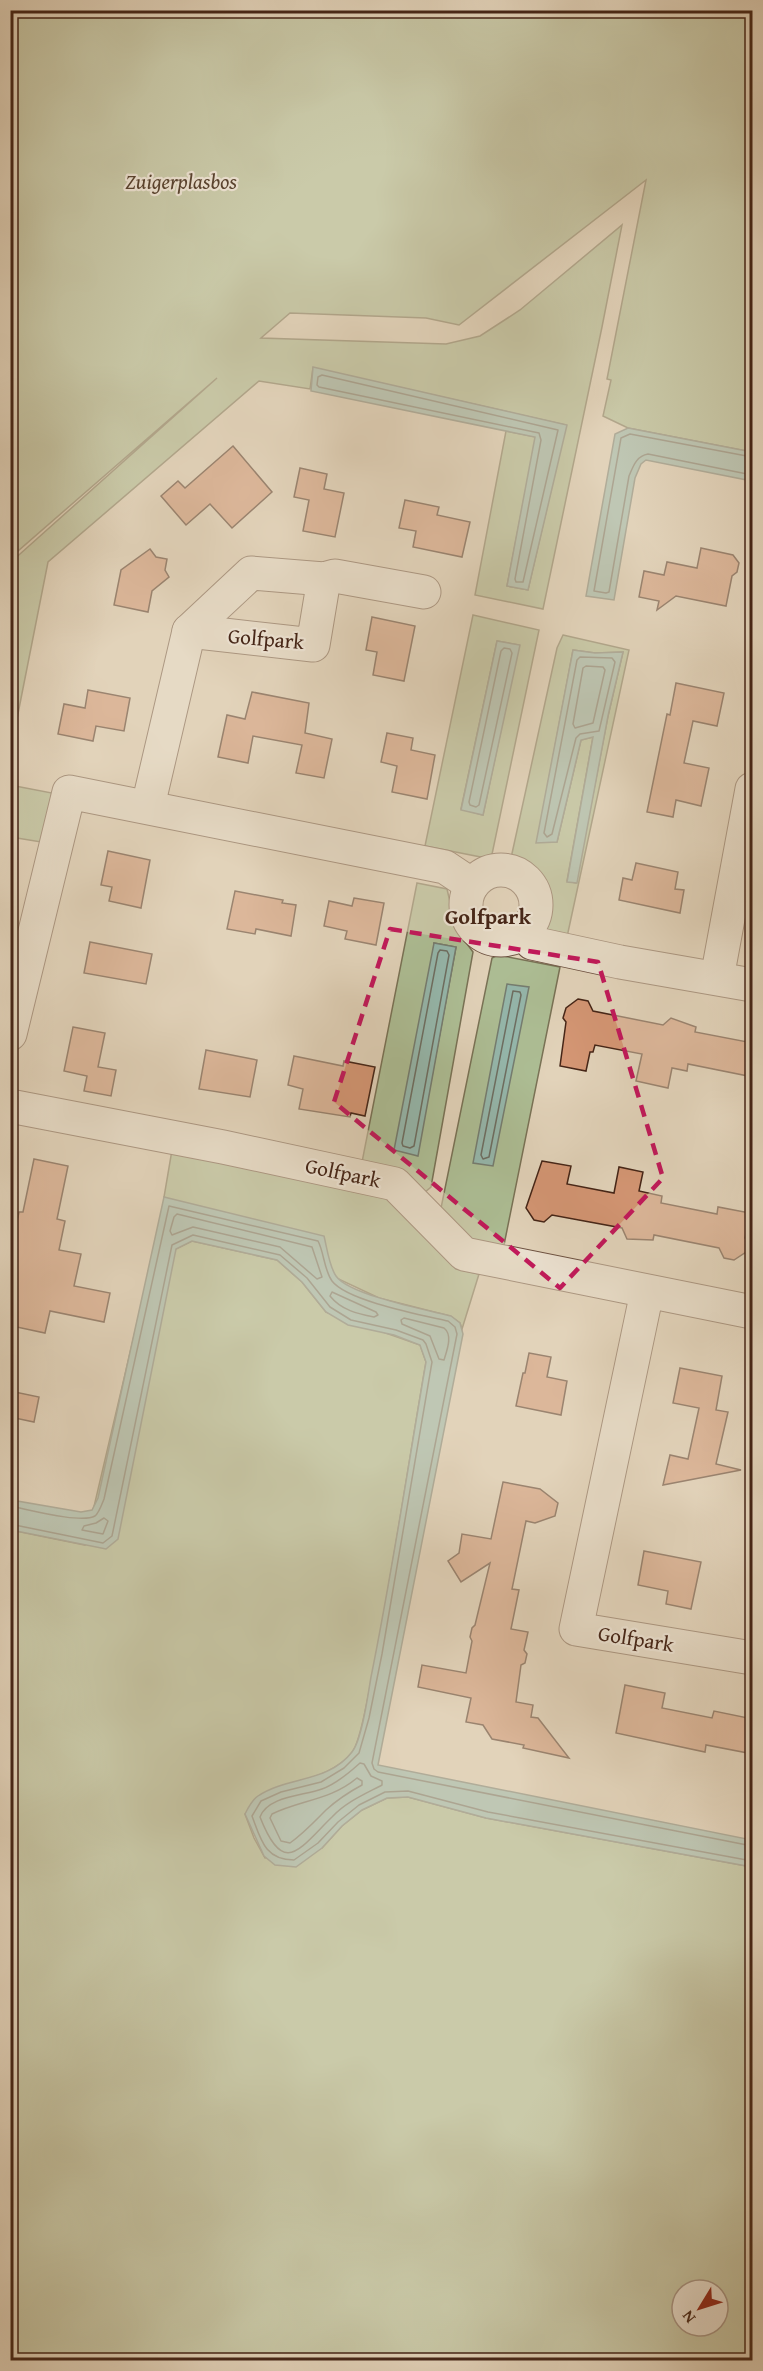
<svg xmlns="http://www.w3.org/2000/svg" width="763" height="2371" font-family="'Gentium Book Plus',serif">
<rect width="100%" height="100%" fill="#e2d3ba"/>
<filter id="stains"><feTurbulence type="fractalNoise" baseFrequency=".00333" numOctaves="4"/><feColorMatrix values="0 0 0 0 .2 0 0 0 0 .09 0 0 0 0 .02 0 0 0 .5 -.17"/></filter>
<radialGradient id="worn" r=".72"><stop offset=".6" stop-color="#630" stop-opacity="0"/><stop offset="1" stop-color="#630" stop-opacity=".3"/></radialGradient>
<g fill="#adbe95" stroke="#797256" stroke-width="1.5" fill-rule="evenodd">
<polygon points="11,11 752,11 752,452 628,428 603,416 611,380 607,379 646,180 459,325 426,318 290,313 261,338 446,344 480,336 520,310 622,225 602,327 543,609 475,595 506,431 536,437 507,586 528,590 566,425 313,368 310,389 259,381 48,562 11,749 11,562 217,378 11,557"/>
<path d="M473 615 539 630 491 859 425 846ZM497 641 519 645 483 815 461 809Z"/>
<path d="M563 635 629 650 567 937 544 932C547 888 549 884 511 858L557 648ZM573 650 595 653 623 652 608 716 576 883 567 881 593 737 581 740 557 842H537Z"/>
<polygon points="10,785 52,793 41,842 11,837"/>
<path d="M417 883 447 889 450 902V921L473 952 431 1187 425 1192 362 1162ZM434 943 456 947 417 1156Z"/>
<polygon points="498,955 560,967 503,1250 464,1237 441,1208 492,958"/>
<polygon points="172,1150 387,1194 456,1269 479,1274 462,1329 460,1323 450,1316 379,1298 164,1197"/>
<path d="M192 1241 277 1260 302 1282 326 1312 420 1345 426 1362C408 1465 393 1569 373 1672 369 1689 362 1737 353 1751 344 1765 322 1775 307 1779L245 1814 254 1838 265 1858 322 1848 342 1826 362 1810 387 1798 408 1797 486 1818 752 1867V2360H11V1530L85 1545 156 1242 176 1249ZM682 2290H718V2326H682Z"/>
</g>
<g fill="#95b8ad" stroke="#757d71" stroke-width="1.5">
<polygon points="313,367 567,425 528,590 507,586 535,437 311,391"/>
<polygon points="628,428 752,452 752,481 646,460 641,464 635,478 614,600 586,596 615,434"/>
<polygon points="497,641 520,645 483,815 461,810"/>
<polygon points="573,650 595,653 623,652 608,716 577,883 567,882 593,737 581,740 557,842 536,843"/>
<polygon points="434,943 456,947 418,1156 394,1150"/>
<polygon points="507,984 529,987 493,1166 473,1163"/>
<path d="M164 1197 324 1236C327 1248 329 1266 336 1276 349 1295 427 1310 451 1316L460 1323 463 1334 378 1765 752 1840V1867L486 1818 408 1797 387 1798 362 1810 342 1826 322 1848 296 1867 275 1865 264 1856 245 1814C248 1808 252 1800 258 1796 288 1776 328 1783 352 1752 362 1740 368 1694 371 1677 392 1573 408 1467 426 1362L420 1345 394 1335 348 1325 326 1312 302 1282 277 1260 192 1241 176 1249 118 1539 106 1549 11 1530V1500L81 1512 92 1510 98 1498Z"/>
</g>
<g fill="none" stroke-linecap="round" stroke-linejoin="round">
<g stroke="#6d6e62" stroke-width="1.5">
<polygon points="322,375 558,430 523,582 516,582 515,579 541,440 539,433 319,387 317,385 318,377"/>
<path d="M752 457 630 434 621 438 594 591 606 593 609 592 629 476C633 467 636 456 648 454L752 475"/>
<polygon points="504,648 510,649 512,653 479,805 476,807 470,805 469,802 501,651"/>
<polygon points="580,657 612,658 615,662 599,731 580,734 576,738 552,834 547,837 544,833 577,660"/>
<polygon points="586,666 603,667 605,670 593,723 575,728 573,724 583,668"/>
<polygon points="440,950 447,951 449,955 414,1146 410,1148 403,1146 402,1143 438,953"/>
<polygon points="513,991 520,992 521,995 489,1157 483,1159 481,1155"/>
<polygon points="177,1214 312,1247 322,1277 317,1279 280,1247 193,1227 172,1235 170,1231 174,1217"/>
<path d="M332 1292 376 1312 378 1315 374 1317C358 1314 341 1310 330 1296Z"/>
<path d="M404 1318 444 1328C453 1335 447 1350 444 1360L439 1359 430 1336 402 1324 401 1320Z"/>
<path d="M10 1506C27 1509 81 1524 95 1516 99 1513 102 1504 104 1499L169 1206 318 1241C324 1252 324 1270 332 1281 347 1301 422 1315 448 1321L455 1327 457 1334 372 1763 374 1769 378 1772 752 1846"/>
<polygon points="104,1518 108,1521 103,1534 82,1530 84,1526 96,1523"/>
<path d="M10 1524 103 1543 112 1536 172 1245 193 1235 280 1255 307 1278 330 1307 351 1320 396 1330 423 1340 426 1344 432 1362 382 1654 369 1718 359 1753 344 1768 321 1782 281 1792 261 1801 252 1816C261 1840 265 1860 294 1860L318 1843 338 1822 359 1805 385 1792 408 1791 488 1812 752 1861"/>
<path d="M360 1763 364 1764 371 1776 382 1781V1785C365 1794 346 1802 332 1817 299 1849 284 1878 260 1817 268 1796 303 1796 322 1789 336 1784 349 1773 360 1763Z"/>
<path d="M357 1778 362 1781V1785C349 1792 337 1800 326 1810 314 1822 304 1833 290 1843L281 1841 270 1818 272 1814C301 1800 331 1800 357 1778Z"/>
</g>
</g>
<g fill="#d49674" stroke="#452517" stroke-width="1.5">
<polygon points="233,446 272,492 232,528 210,504 186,525 161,496 178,481 185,488"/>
<polygon points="300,468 327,474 324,489 344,493 335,537 303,531 309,500 294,497"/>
<polygon points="405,500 439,507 437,515 470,522 462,557 413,547 416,531 399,528"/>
<polygon points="701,548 733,555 739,563 737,572 732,576 726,606 676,596 657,610 659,601 639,597 644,571 664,575 667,562 697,568"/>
<polygon points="150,549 156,557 167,559 165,570 169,577 152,591 148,612 114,605 121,570"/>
<polygon points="372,617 415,626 404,681 373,675 377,652 366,650"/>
<polygon points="676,683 724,693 717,726 693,721 684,763 709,768 701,806 676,800 673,817 647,812 667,714 670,715"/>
<polygon points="88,690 130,698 124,731 96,726 93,741 58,734 64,704 85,708"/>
<polygon points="252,692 309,703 305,733 332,739 324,778 296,773 302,745 253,736 248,763 218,757 227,715 245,719"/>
<polygon points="387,733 413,738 411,750 435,755 427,799 392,792 397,766 381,762"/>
<polygon points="108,851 150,860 141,908 109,901 112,887 101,885"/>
<polygon points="636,863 678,872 675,889 684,890 680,913 619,900 623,878 632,880"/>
<polygon points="235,891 283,900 282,903 296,905 291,936 256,929 255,934 227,929"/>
<polygon points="354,898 384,903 376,945 345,939 347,931 324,926 329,901 352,906"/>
<polygon points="90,942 152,954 146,984 84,973"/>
<polygon points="578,999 588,1001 593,1011 663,1025 671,1018 696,1027 695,1032 753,1043 753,1077 688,1064 687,1071 672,1068 668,1088 636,1081 642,1054 595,1045 593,1052 590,1052 586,1071 560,1066 566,1022 563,1018 566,1008"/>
<polygon points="73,1027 105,1033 98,1067 116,1070 111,1096 84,1091 87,1076 64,1071"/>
<polygon points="206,1050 257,1060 250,1097 199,1089"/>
<polygon points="294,1056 343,1066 344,1061 375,1067 365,1116 351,1113 350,1117 299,1109 303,1089 288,1085"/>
<polygon points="34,1159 68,1166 57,1219 65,1221 59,1250 81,1254 74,1286 110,1293 104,1322 50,1311 45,1333 12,1326 17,1296 10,1293 17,1259 10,1258 10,1255 19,1212 23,1212"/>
<polygon points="542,1161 571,1166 567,1184 614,1193 619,1167 643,1172 639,1191 662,1196 661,1203 717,1214 718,1207 750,1213 745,1238 748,1242 746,1252 734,1260 724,1258 719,1248 654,1235 653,1240 627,1239 622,1228 552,1215 544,1222 534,1220 526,1208"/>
<polygon points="529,1353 551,1357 547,1377 567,1381 561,1415 516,1406 523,1373 525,1373"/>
<polygon points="680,1368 722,1376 716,1410 728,1412 716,1464 741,1470 663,1485 670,1455 688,1459 699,1408 673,1403"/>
<polygon points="10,1391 39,1397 34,1422 10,1417"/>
<polygon points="503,1482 540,1489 558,1503 555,1516 535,1523 526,1521 512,1589 519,1590 511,1629 528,1632 524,1650 527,1654 525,1663 521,1665 516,1702 533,1705 531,1717 538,1718 569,1758 523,1748 524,1745 492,1739 483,1725 466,1722 471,1698 418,1687 422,1665 466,1673 472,1641 470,1637 472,1628 475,1625 490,1563 461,1582 448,1561 459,1553 462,1534 491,1539"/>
<polygon points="644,1551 701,1562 691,1609 666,1604 668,1591 638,1585"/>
<polygon points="625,1685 665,1693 662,1708 712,1718 714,1711 753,1719 753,1754 706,1745 705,1752 616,1733"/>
</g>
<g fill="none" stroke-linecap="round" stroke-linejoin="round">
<g stroke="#6c5040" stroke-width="35">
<g id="street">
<polyline points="189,631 313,645 324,579"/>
<polyline points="148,806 189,631 251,573 324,579 335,576 424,592"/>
<circle cx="501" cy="905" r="35"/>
<polyline points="524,933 532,943 620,962 752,985"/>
<polyline points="717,978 752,789"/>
<polyline points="10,1034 69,792 445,867 472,885"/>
<polyline points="10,1106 223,1147 395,1184 464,1254 752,1312"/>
<polyline points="647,1292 576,1629 752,1658"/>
</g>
</g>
<use href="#street" stroke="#ece2d2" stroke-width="33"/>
</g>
<path d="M0 0H763V2371H0ZM390 929 598 962 663 1178 560 1288 334 1102Z" fill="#e2d3ba" fill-opacity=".55" fill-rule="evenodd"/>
<path fill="none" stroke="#c2185b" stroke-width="4.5" stroke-dasharray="12 8" stroke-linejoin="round" d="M390 929 598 962 663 1178 560 1288 334 1102Z"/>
<g text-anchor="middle" stroke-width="4.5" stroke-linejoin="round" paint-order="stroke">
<g font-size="21" font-style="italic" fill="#5a4430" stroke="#ece2d2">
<text x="181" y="189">Zuigerplasbos</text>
</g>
<g font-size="21" fill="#452517" stroke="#ece2d2">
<text transform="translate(266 639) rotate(5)" y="7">Golfpark</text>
<text transform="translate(343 1173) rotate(12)" y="7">Golfpark</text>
<text transform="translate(636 1639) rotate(9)" y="7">Golfpark</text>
</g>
<g font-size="22" font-weight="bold" fill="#452517" stroke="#ece2d2">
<text x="488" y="924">Golfpark</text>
</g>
</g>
<rect width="763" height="2371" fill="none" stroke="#e2d3ba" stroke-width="36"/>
<rect x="12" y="12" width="739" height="2347" fill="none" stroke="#452517" stroke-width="3"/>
<rect x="18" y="18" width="727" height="2335" fill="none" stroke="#452517" stroke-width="1.5"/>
<g transform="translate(700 2308) rotate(232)"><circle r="28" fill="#ece2d2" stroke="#a99687" stroke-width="1.5"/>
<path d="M0-4.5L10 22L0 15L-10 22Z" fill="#8f2418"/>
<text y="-9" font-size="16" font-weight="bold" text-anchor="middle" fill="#452517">N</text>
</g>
<rect width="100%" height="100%" filter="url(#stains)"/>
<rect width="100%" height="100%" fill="url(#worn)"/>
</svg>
